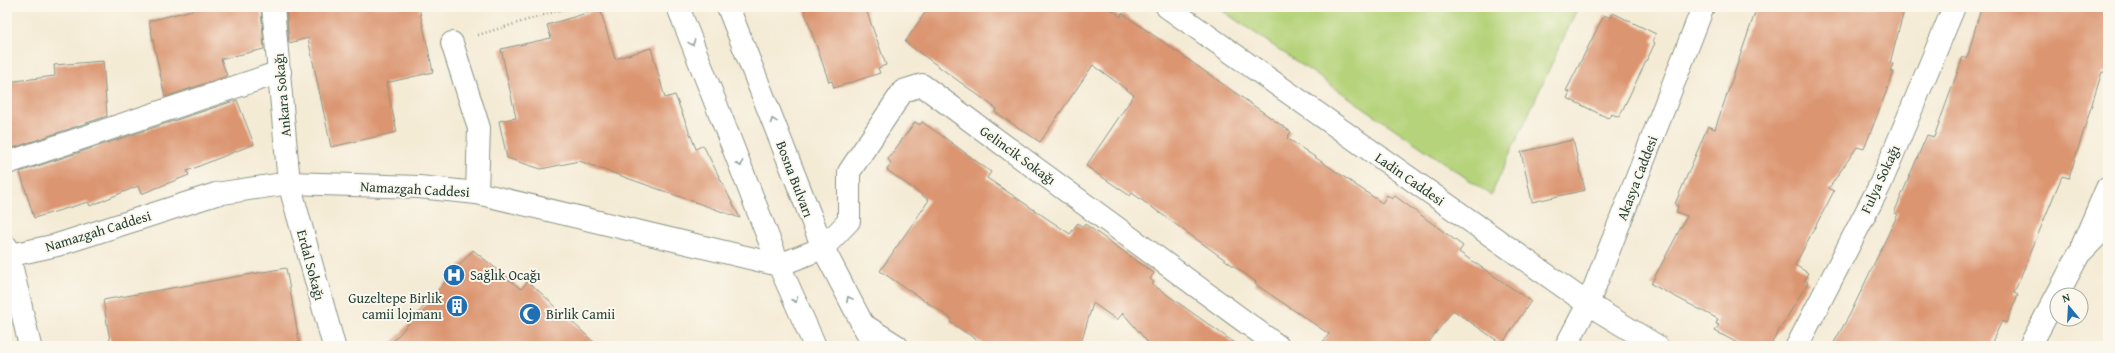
<svg xmlns="http://www.w3.org/2000/svg" width="2115" height="353" font-family="'Gentium Book Plus',serif">
<rect width="100%" height="100%" fill="#fbf7ec"/>
<filter id="ink" filterUnits="userSpaceOnUse"><feTurbulence type="fractalNoise" baseFrequency=".025" numOctaves="2"/><feDisplacementMap in="SourceGraphic" scale="8" xChannelSelector="R" yChannelSelector="G"/><feConvolveMatrix kernelMatrix="1 2 1 2 8 2 1 2 1" color-interpolation-filters="sRGB"/></filter>
<filter id="wash" filterUnits="userSpaceOnUse"><feTurbulence type="fractalNoise" baseFrequency=".012" numOctaves="4" result="noise"/><feDisplacementMap in="SourceGraphic" scale="16" xChannelSelector="R" yChannelSelector="G"/><feGaussianBlur stdDeviation="0.9" result="paint"/><feColorMatrix in="noise" values="0 0 0 0 0 0 0 0 0 0 0 0 0 0 0 0 0 1.4 0 .05"/><feComposite in="paint" operator="in"/></filter>
<g filter="url(#wash)">
<rect width="100%" height="100%" fill="#f4ebd5"/>
<polygon fill="#b5d37a" stroke="#6a8857" points="1217,7 1578,7 1491,195"/>
<g id="blocks">
<g fill="#db9571">
<polygon points="204,7 261,7 264,49 221,59 227,76 165,97 149,21"/>
<polygon points="286,7 419,7 433,72 386,83 397,132 331,147 308,38 289,43"/>
<polygon points="803,7 865,7 886,65 878,68 880,73 834,88 832,81 829,82"/>
<polygon points="929,7 1108,7 1121,17 1122,13 1291,132 1287,138 1382,203 1387,195 1392,199 1395,196 1463,246 1459,252 1531,301 1502,344 1453,310 1426,346 1320,346 1329,334 1255,284 1256,282 1132,193 1130,196 1086,166 1134,95 1093,65 1040,142 995,112 997,109 905,42"/>
<polygon points="1757,7 1905,7 1890,63 1893,64 1890,71 1894,72 1864,149 1857,147 1829,188 1834,191 1795,265 1808,273 1804,280 1808,282 1770,346 1743,346 1715,331 1719,325 1716,324 1718,319 1651,284 1687,216 1676,212 1678,206 1675,204 1708,126 1715,129"/>
<polygon points="1981,7 2108,7 2108,73 2102,72 2069,178 2062,176 2014,293 2018,295 2006,323 2002,321 1990,346 1832,346 1850,314 1898,214 1894,213 1927,135 1934,137 1963,57 1967,59"/>
<polygon points="600,9 615,59 651,48 665,98 675,95 696,149 703,145 740,218 579,161 541,169 507,158 499,121 516,118 501,49 551,38 547,25"/>
<polygon points="1613,13 1656,34 1652,41 1655,43 1619,117 1612,114 1608,118 1567,98 1570,92 1566,91 1604,15 1611,18"/>
<polygon points="103,61 107,116 13,148 12,143 7,144 7,82 55,76 54,65"/>
<polygon points="237,100 254,144 187,171 189,175 141,194 138,186 90,206 88,202 34,218 20,172"/>
<polygon points="915,122 920,125 922,122 945,138 991,172 987,178 1070,234 1078,223 1083,227 1085,224 1154,273 1150,279 1154,282 1152,284 1239,346 1151,346 1123,313 1117,320 1093,303 1080,346 986,346 950,322 952,319 880,271 929,200 887,170 891,163 888,159"/>
<polygon points="1573,140 1585,190 1532,202 1521,152"/>
<polygon points="473,250 521,289 528,281 598,346 389,346"/>
<polygon points="286,268 300,346 111,346 103,300"/>
</g>
</g>
</g>
<g filter="url(#ink)">
<use href="#blocks" fill-opacity="0" stroke="#8a9484" stroke-width="1"/>
<g fill="none" stroke-linecap="round" stroke-linejoin="round">
<g stroke="#8a9484" stroke-width="24">
<g id="minor">
<polyline points="273,7 289,183 334,346"/>
<polyline points="1167,7 1588,304 1657,346"/>
<polyline points="452,43 479,128 477,193"/>
<polyline points="7,163 280,72"/>
<polyline points="2083,244 2107,188"/>
<polyline points="7,247 30,346"/>
<polyline points="823,248 849,221 849,172 903,91 922,85 1278,346"/>
<polyline points="862,324 897,346"/>
<polyline points="1566,346 1588,304 1703,7"/>
<polyline points="1797,346 1880,185 1954,7"/>
<polyline points="2030,346 2079,254 2108,225"/>
</g>
</g>
<g stroke="#8a9484" stroke-width="24">
<g id="major">
<polyline points="678,7 779,265 815,346"/>
<polyline points="728,7 823,248 874,346"/>
<polyline points="7,256 57,245 216,194 289,183 419,187 477,193 779,265 823,248"/>
</g>
</g>
<polyline stroke="#8a9484" stroke-width="2.5" stroke-dasharray="1 3" stroke-linecap="butt" points="478,35 570,7"/>
<use href="#minor" stroke="#fff" stroke-width="22"/>
<use href="#major" stroke="#fff" stroke-width="22"/>
</g>
<defs><path id="oneway-chevron" d="M-2-3.5L2.5 0L-2 3.5" fill="none" stroke-width="1.6" stroke-linecap="round" stroke-linejoin="round"/></defs>
<g stroke="#8f9e9a">
<use href="#oneway-chevron" transform="translate(692 43) rotate(69)"/>
<use href="#oneway-chevron" transform="translate(773 121) rotate(-111)"/>
<use href="#oneway-chevron" transform="translate(740 164) rotate(69)"/>
<use href="#oneway-chevron" transform="translate(849 299) rotate(-118)"/>
<use href="#oneway-chevron" transform="translate(795 300) rotate(67)"/>
</g>
</g>
<defs>
<g id="hospital-disc" transform="scale(1.15)"><circle r="9.5" fill="#1f6fb2" stroke="#fbf7ec"/><path d="M-5-5h3v3.5h4V-5h3V5h-3V1.5h-4V5h-3Z" fill="#fff"/></g>
<g id="building-disc" transform="scale(1.15)"><circle r="9.5" fill="#1f6fb2" stroke="#fbf7ec"/><path d="M-4-6H4V6H1V3H-1V6H-4ZM-2.5-4.3h1.7v1.8h-1.7ZM.8-4.3h1.7v1.8H.8ZM-2.5-1h1.7V.8h-1.7ZM.8-1h1.7V.8H.8Z" fill="#fff"/></g>
<g id="mosque-disc" transform="scale(1.15)"><circle r="9.5" fill="#1f6fb2" stroke="#fbf7ec"/><path d="M3.5-4.9A6 6 0 1 0 3.5 4.9A5 5 0 1 1 3.5-4.9Z" fill="#fff"/></g>
</defs>
<g fill-rule="evenodd">
<use href="#hospital-disc" x="454" y="275"/>
<use href="#building-disc" x="457" y="306"/>
<use href="#mosque-disc" x="530" y="314"/>
</g>
<g text-anchor="middle" stroke-width="4" stroke-linejoin="round" paint-order="stroke">
<g font-size="14" fill="#1f3d34" stroke="#fbf7ec">
<text transform="translate(282 95) rotate(-95)" y="5">Ankara Sokağı</text>
<text transform="translate(1018 155) rotate(36)" y="5">Gelincik Sokağı</text>
<text transform="translate(1637 178) rotate(-69)" y="5">Akasya Caddesi</text>
<text transform="translate(795 179) rotate(69)" y="5">Bosna Bulvarı</text>
<text transform="translate(1410 179) rotate(35)" y="5">Ladin Caddesi</text>
<text transform="translate(1880 179) rotate(-65)" y="5">Fulya Sokağı</text>
<text transform="translate(415 189) rotate(3)" y="5">Namazgah Caddesi</text>
<text transform="translate(98 231) rotate(-17)" y="5">Namazgah Caddesi</text>
<text transform="translate(311 265) rotate(75)" y="5">Erdal Sokağı</text>
</g>
<g font-size="14" fill="#1f3d34" stroke="#fbf7ec" text-anchor="start">
<text x="470" y="280">Sağlık Ocağı</text>
<text x="442" y="303" text-anchor="end">Guzeltepe Birlik<tspan x="442" dy="16">camii lojmanı</tspan></text>
<text x="546" y="319">Birlik Camii</text>
</g>
</g>
<rect width="2115" height="353" fill="none" stroke="#fbf7ec" stroke-width="24"/>
<g transform="translate(2069 307) rotate(342)"><circle r="19" fill="#fbf7ec" stroke="#a3ada2"/>
<path d="M0-3L7 15L0 10L-7 15Z" fill="#1f6fb2"/>
<text y="-6" font-size="11" font-weight="bold" text-anchor="middle" fill="#1f3d34">N</text>
</g>
</svg>
